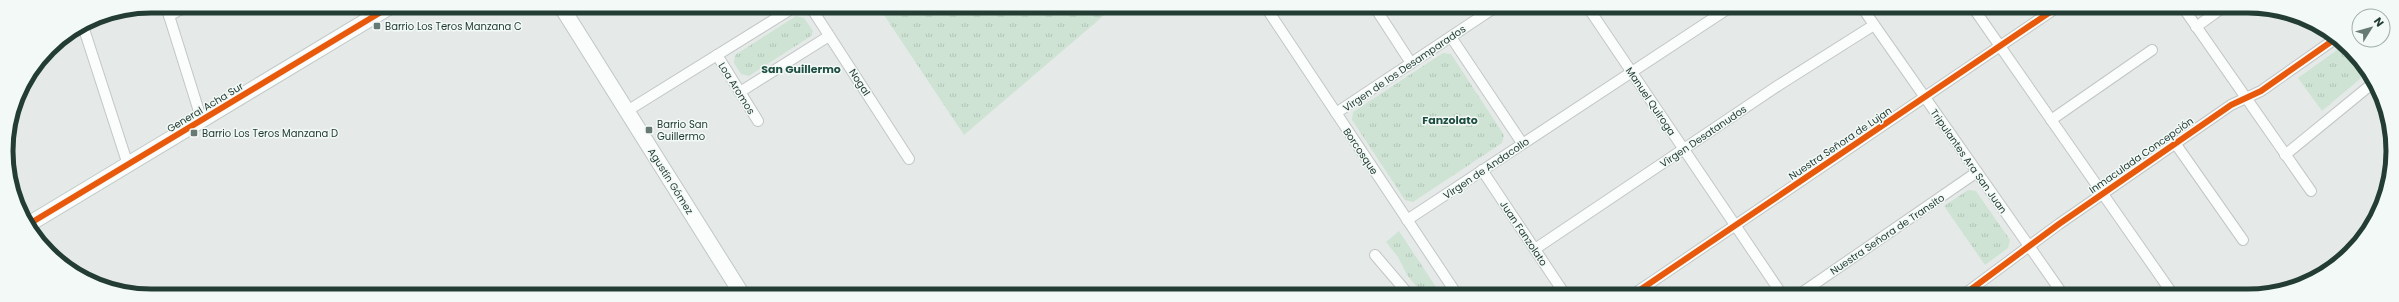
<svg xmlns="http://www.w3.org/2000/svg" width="2399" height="302" font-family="Poppins,sans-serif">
<defs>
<pattern id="park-tufts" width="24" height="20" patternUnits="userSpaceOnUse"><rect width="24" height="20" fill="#cee3d4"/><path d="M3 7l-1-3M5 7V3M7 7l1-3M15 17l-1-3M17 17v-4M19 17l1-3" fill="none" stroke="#b1c4b7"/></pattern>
</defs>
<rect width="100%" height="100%" fill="#e5eae8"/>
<g fill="url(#park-tufts)">
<polygon points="878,6 1115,6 964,135"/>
<polygon points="796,16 804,18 813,31 811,36 749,76 741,74 734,63 735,55"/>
<polygon points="2344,45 2357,56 2367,73 2322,111 2298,78"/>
<polygon points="1443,53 1451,54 1504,135 1502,143 1413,202 1405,200 1352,120 1353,112"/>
<polygon points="1968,190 1976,191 2010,240 2008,248 1985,265 1944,206"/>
<polygon points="1399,231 1442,296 1424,296 1407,275 1398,257 1386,242"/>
</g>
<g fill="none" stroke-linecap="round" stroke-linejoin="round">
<g stroke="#c2c7c5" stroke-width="12">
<g id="street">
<polyline points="166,6 202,121"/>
<polyline points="810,6 909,159"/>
<polyline points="1265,6 1458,296"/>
<polyline points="1374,6 1411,63"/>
<polyline points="1587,6 1783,296"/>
<polyline points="1861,6 2064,296"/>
<polyline points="1972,6 2174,296"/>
<polyline points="2182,6 2311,191"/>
<polyline points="169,16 186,6"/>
<polyline points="83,26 128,165"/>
<polyline points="2196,27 2225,6"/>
<polyline points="1451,37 1522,143"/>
<polyline points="717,55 758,121"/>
<polyline points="740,92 829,36"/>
<polyline points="627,111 796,6"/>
<polyline points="1336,113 1497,6"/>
<polyline points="2051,120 2152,50"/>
<polyline points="2175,143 2243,240"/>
<polyline points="2285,155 2373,83"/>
<polyline points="1482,170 1566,296"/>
<polyline points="1407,220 1732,6"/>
<polyline points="1535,249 1779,85 1874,25"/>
<polyline points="1375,255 1410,296"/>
<polyline points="1631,296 2059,6"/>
<polyline points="1797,296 1977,172"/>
<polyline points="1962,296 2059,224 2231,105 2261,91 2335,39"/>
</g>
</g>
<g stroke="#c0c8c5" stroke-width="17">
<g id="secondary">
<polyline points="561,6 743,296"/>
<polyline points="29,224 391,6"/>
</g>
</g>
<use href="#street" stroke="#fbfcfc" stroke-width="10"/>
<use href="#secondary" stroke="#fbfcfc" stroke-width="15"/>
<g stroke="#f3f9f6" stroke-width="8">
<g id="cycleway">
<polyline points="29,224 391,6"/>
<polyline points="1631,296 2059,6"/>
<polyline points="1962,296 2059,224 2231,105 2261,91 2335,39"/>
</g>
</g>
<use href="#cycleway" stroke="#e8590c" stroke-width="6"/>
</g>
<g fill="#677a74" stroke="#f3f9f6" stroke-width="1.5">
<rect x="373" y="22" width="8" height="8" rx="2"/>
<rect x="645" y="126" width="8" height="8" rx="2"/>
<rect x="190" y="129" width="8" height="8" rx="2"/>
</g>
<g text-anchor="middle" stroke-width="3" stroke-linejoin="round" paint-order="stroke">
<g font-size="10" fill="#233d35" stroke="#f3f9f6" text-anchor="start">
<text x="385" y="30">Barrio Los Teros Manzana C</text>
<text x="657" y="128">Barrio San<tspan x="657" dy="12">Guillermo</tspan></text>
<text x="202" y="137">Barrio Los Teros Manzana D</text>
</g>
<g font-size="10" fill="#233d35" stroke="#f3f9f6">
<text transform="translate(1404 68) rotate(-34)" y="4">Virgen de los Desamparados</text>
<text transform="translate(860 82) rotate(57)" y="4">Nogal</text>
<text transform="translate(737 88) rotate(58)" y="4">Loa Aromos</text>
<text transform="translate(1651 101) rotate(56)" y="4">Manuel Quiroga</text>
<text transform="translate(205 107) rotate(-31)" y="4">General Acha Sur</text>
<text transform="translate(1703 136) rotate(-34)" y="4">Virgen Desatanudos</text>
<text transform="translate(1840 143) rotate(-34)" y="4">Nuestra Señora de Lujan</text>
<text transform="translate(1361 151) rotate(56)" y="4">Borcosque</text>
<text transform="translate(2141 155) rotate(-35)" y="4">Inmaculada Concepción</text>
<text transform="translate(1969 161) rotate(55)" y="4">Tripulantes Ara San Juan</text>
<text transform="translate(1486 168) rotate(-34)" y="4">Virgen de Andacollo</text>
<text transform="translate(671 181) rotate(58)" y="4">Agustín Gómez</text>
<text transform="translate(1524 233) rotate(56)" y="4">Juan Fanzolato</text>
<text transform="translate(1887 234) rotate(-34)" y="4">Nuestra Señora de Transito</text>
</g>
<g font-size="11" font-weight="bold" fill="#1f4f42" stroke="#f3f9f6">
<text x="801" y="73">San Guillermo</text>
<text x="1450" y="124">Fanzolato</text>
</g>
</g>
<path d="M0 0H2399V302H0ZM151 13H2248A138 138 0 0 1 2386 151V151A138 138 0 0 1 2248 289H151A138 138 0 0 1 13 151V151A138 138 0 0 1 151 13Z" fill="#f3f9f6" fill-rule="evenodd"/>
<path fill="none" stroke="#233d35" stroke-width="5" d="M151 13H2248A138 138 0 0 1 2386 151V151A138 138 0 0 1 2248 289H151A138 138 0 0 1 13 151V151A138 138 0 0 1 151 13Z"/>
<g transform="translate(2371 28) rotate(53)"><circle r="19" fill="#f3f9f6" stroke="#a0aea9"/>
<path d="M0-3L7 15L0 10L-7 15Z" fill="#677a74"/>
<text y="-6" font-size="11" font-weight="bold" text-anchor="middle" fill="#233d35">N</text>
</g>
</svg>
